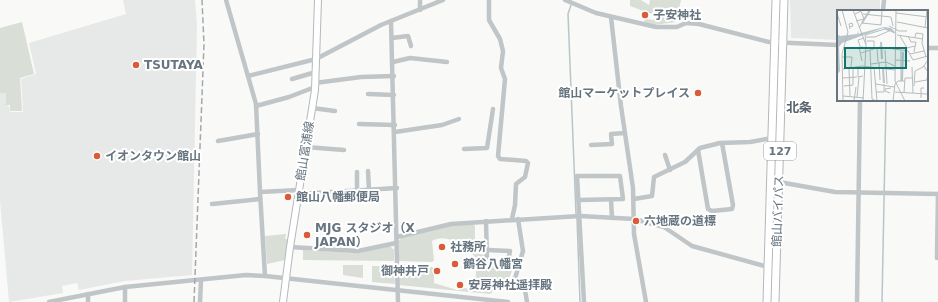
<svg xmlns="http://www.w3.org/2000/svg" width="938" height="302" font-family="'DejaVu Sans','Noto Sans JP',sans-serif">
<rect width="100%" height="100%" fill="#f9f9f7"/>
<g fill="#e7e8e8">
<polygon points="123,0 195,0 197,25 192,275 125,281 79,290 77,283 62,286 63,293 9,302 0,201 0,93 6,93 6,105 9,106 10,112 23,112 21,79 36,74 29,43 126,14"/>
<polygon points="790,0 880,0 880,11 838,11 838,40 791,38"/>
</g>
<g fill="#d9ded7">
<polygon points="630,0 641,0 649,5 650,0 681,0 676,22 654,25 644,22 645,19 654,20 655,15 630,6"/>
<polygon points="22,22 34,74 20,78 22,111 10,111 10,105 6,105 6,93 0,93 0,28"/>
<path d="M473 224 475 226V253L485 255 488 264 510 267 512 271 506 286 496 289 490 294 399 285V267H432L434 269V283L457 290 475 286 477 260C470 248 447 232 432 241L434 260 432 262 399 261 398 241 404 236 451 225Z"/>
<polygon points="286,234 285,239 288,239 285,260 267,264 265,236"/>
<polygon points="390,246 394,250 394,261 303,260 303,250 358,253"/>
<polygon points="343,265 363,265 363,278 343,275"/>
<polygon points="372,266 394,266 395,284 372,282"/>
</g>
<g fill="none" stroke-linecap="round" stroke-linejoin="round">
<g stroke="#b9c5c9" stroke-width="1.5">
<polyline points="571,5 568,14 576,214"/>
<polyline points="577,218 580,302"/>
<polyline points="882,302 886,100"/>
</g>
<g stroke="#b4b9bd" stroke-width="8">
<polyline id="major" points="283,302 290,247 315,90 318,0"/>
</g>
<g stroke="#b4b8bb" stroke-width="9">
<g id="highway">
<polyline points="767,302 776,0"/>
<polyline points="775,302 784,0"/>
</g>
</g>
<g stroke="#c0c5c8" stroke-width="4.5">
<polyline points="226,0 256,104 260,192"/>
<polyline points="420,0 420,10"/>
<polyline points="489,0 489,20 500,39 503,51 501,68 505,79 498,156 500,159 526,161 528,163 525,177 516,184 515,205 512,219"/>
<polyline points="565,0 596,13 656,27 677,27 686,23 699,24 769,42 838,45"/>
<polyline points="883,11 884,0"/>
<polyline points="611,17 621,106 633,188 634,234 646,302"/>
<polyline points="391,21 398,302"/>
<polyline points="392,38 408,36 411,46"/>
<polyline points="927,48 938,48"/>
<polyline points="393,62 410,58 447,62"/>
<polyline points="248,76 316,59 381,25 443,0"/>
<polyline points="292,79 316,72"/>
<polyline points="315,83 361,77 394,76"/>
<polyline points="368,94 394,95"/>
<polyline points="256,106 289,97 315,87"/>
<polyline points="312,108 335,111"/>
<polyline points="359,124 395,125"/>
<polyline points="395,132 442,125 459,119"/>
<polyline points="218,141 258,134"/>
<polyline points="591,145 612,144 611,134 625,133"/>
<polyline points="306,147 344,150"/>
<polyline points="464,149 487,148 493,109"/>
<polyline points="698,150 708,209 712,211 732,209 733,205 722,143"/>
<polyline points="665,155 670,170"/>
<polyline points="368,171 369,190"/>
<polyline points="357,172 357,191"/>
<polyline points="779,182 835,192 938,194"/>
<polyline points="298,194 397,188"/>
<polyline points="634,199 652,196 654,177 685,162 700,148 720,143 750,142 772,138"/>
<polyline points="579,200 623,199 620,176 577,176 584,302"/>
<polyline points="611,200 612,218"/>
<polyline points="212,204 260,199"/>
<polyline points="518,219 523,251 514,282 525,290 527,302"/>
<polyline points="486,221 487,261"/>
<polyline points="397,237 451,224 580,216 634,219 664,227 692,246 768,267"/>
<polyline points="290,247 358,251 396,243"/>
<polyline points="488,250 510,251 509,256"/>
<polyline points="937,258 938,194"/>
<polyline points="265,276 260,192 299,190"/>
<polyline points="125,287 125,302"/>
<polyline points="88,294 88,302"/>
<polyline points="49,302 125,287 246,275 265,276 508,302"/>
<polyline points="200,302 201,280"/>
<polyline points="857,302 860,100"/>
</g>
<use href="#major" stroke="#fff" stroke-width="6"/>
<use href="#highway" stroke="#fff" stroke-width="7"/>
<polyline stroke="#a2a9ae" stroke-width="1.5" stroke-dasharray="6 3" stroke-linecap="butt" points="194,302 204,44 202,0"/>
</g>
<g fill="#da5b37" stroke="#fff" stroke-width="1.5">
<circle cx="645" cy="15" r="4"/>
<circle cx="136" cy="65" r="4"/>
<circle cx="698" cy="93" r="4"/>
<circle cx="97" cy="156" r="4"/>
<circle cx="288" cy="197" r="4"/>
<circle cx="636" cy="221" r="4"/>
<circle cx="307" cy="235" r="4"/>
<circle cx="442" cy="247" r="4"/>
<circle cx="455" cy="264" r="4"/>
<circle cx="437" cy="271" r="4"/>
<circle cx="460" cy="285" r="4"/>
</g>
<g text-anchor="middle" stroke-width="4" stroke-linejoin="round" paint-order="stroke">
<rect fill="#fff" stroke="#949ea6" stroke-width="1" x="764" y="142" width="32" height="18" rx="3"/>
<g font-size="11" font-weight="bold" fill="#667580">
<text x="780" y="155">127</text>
</g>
<g font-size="12" font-weight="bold" fill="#667580" stroke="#fff" text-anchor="start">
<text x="653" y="19">子安神社</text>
<text x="144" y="69">TSUTAYA</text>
<text x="690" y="97" text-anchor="end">館山マーケットプレイス</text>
<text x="105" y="160">イオンタウン館山</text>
<text x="296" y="201">館山八幡郵便局</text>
<text x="644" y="225">六地蔵の道標</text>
<text x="315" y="232">MJG スタジオ（X<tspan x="315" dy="14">JAPAN）</tspan></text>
<text x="450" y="251">社務所</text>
<text x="463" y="268">鶴谷八幡宮</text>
<text x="429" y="275" text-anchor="end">御神井戸</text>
<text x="468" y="289">安房神社遥拝殿</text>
</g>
<g font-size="12" fill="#667580" stroke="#fff">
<text transform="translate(305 151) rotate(-81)" y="4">館山富浦線</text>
<text transform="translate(778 211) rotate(-88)" y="4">館山バイパス</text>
</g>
<g font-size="13" font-weight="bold" fill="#58636c" stroke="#fff">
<text x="799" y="112">北条</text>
</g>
</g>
<g transform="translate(837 10)">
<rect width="91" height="91" fill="#f9f9f7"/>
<path d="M47 17 54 18 59 23 46 18 5 33 2 37 3 61 0 65V24L3 26 20 24 22 20 21 24 24 23Z" fill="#b9c5c9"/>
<path fill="none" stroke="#b9c5c9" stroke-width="2" d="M25 13 33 0M44 32 45 49M46 59 47 73M65 71 66 42"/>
<path fill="none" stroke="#b5bcc0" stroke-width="1" d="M5 0 11 22 5 44 6 91M16 0 29 35 26 91M59 0 58 71 68 91M0 3 4 16M59 3 91 7M18 4 24 1 27 9 19 11M26 4 54 7 56 16M60 12 91 18M52 16 62 21H70M12 17 16 16 15 13 12 14 13 19M88 17 90 0M22 18 25 13 44 15 45 0M60 25 86 29M63 26 70 38 78 36M71 26 74 32H79L77 42M29 27H38L52 21M78 27 79 23 86 24 85 33 89 47M30 31H37V38M29 34 28 25 48 19 58 23M23 36 21 30 27 28M40 38 41 52M33 40 35 89 39 91M48 40 50 74M24 43 43 37 71 41 76 50 91 46M73 44 87 41M5 47H15L14 57M59 50 73 51M25 51 22 37H26M42 52 43 70M34 54 49 52 58 56M21 56V67L26 66M87 56 91 62 90 70M37 57 40 91M75 57 76 83M12 58 13 86M6 59 25 56 58 60M6 68 20 67M64 71V41M78 72 90 70M39 74 57 77M7 76 16 75V57M77 76 78 61 86 57 91 50M39 82H47V74M58 82 90 84M53 83 48 81V79L54 78M67 83 68 68H76M6 86 27 88M20 87 22 67M84 88V78H87M17 91 19 77M56 91 58 74 61 71H68"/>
<path fill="#0f766e" fill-opacity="0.15" stroke="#0f766e" stroke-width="2" d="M8 38H69V58H8Z"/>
<rect width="91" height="91" fill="none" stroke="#667580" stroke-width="2"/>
</g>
</svg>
